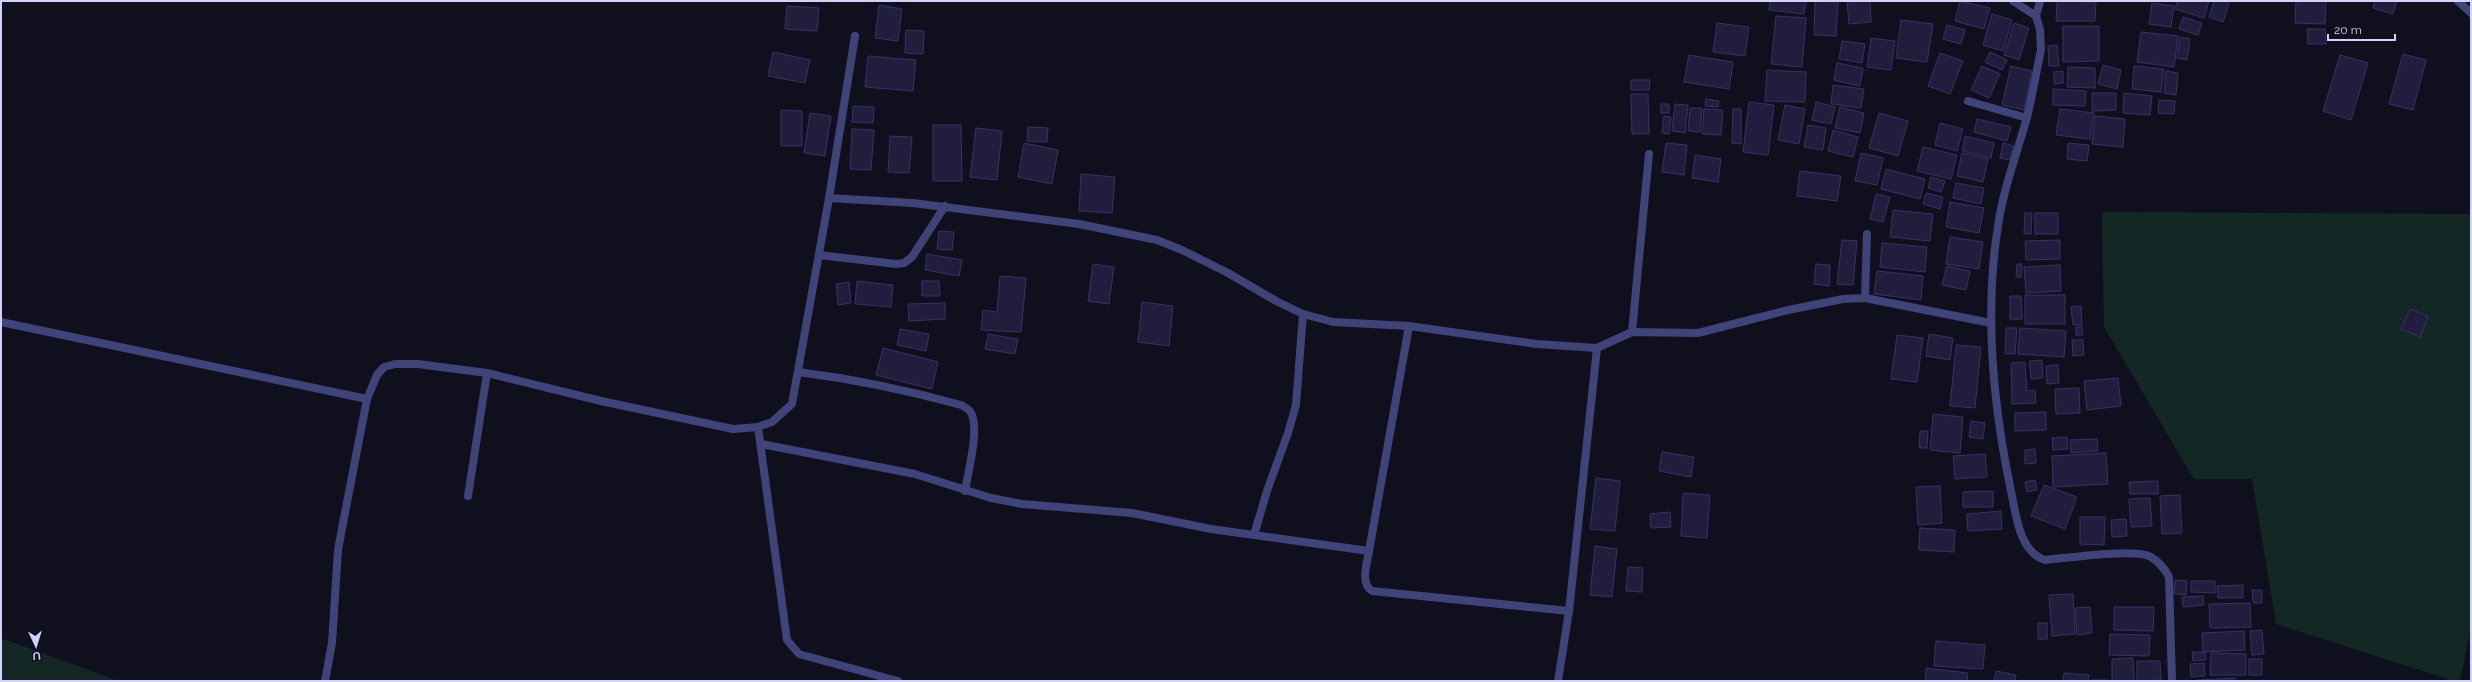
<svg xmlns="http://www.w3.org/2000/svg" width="2472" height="682" font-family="Raleway,sans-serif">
<rect width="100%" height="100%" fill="#100f1e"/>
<g fill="#132825">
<polygon points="2102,212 2471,214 2471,627 2460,681 2454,681 2276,624 2252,479 2194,479 2104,327"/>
<polygon points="1,638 119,681 1,681"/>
</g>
<g fill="#211d3d" stroke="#373266">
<polygon points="1770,1 1806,1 1804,14 1769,10"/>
<polygon points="1815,1 1838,2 1836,36 1814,35"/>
<polygon points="1870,1 1871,22 1849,24 1847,2"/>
<polygon points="1960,1 1990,8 1984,29 1955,21"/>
<polygon points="2057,1 2096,2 2095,21 2056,21"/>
<polygon points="2177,1 2209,1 2204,18 2175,9"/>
<polygon points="2214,1 2230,1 2223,22 2209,17"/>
<polygon points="2296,1 2326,1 2325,24 2295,23"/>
<polygon points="2375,1 2397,1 2393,14 2373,8"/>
<polygon points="2152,3 2174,6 2171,27 2149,24"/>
<polygon points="879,5 902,9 898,41 875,38"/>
<polygon points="787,6 819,8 817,31 785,29"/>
<polygon points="1992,14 2012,20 2003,51 1983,45"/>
<polygon points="1776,16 1806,18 1802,67 1771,64"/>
<polygon points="2183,17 2202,23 2198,35 2179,29"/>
<polygon points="1901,20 1933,24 1927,62 1896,58"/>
<polygon points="1717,23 1749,27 1745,56 1713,52"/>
<polygon points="2014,23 2029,28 2019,60 2004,55"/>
<polygon points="1947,25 1965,30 1961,44 1943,39"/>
<polygon points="2063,26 2099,26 2099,61 2063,62"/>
<polygon points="2307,29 2325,29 2326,44 2308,44"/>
<polygon points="906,30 924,31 923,54 905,53"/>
<polygon points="2141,32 2178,36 2174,67 2137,62"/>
<polygon points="2180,37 2190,39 2187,60 2177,58"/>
<polygon points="1871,38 1895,41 1891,70 1867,67"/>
<polygon points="1842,41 1865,44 1862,63 1839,59"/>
<polygon points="2057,45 2059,66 2049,66 2048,46"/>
<polygon points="773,52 810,60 805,83 768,76"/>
<polygon points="1990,52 2007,60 2002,70 1985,62"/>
<polygon points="1940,53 1963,61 1950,94 1928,86"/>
<polygon points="2403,54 2426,60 2413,110 2389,104"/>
<polygon points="1689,55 1733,62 1729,89 1684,82"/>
<polygon points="2340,55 2368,63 2351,120 2323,111"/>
<polygon points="868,56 916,60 913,91 865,87"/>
<polygon points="1837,63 1863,68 1860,86 1834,80"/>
<polygon points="2103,65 2121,70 2117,89 2098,84"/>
<polygon points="1982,66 2000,74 1989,98 1971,90"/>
<polygon points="2011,66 2032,71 2024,110 2002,105"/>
<polygon points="2134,66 2164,69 2161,92 2132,89"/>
<polygon points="2068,67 2095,68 2095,88 2067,87"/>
<polygon points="1767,70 1806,72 1805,102 1765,101"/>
<polygon points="2063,71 2063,83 2054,84 2054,72"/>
<polygon points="2166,71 2178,73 2176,95 2164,93"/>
<polygon points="1631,80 1650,80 1649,90 1631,90"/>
<polygon points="1833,85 1864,89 1861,108 1831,104"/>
<polygon points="2053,89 2086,91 2085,106 2053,105"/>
<polygon points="2092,93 2116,93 2116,110 2092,111"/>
<polygon points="2124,93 2152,96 2150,115 2123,113"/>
<polygon points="1631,94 1648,94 1649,134 1632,134"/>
<polygon points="1706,99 1719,101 1718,107 1705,106"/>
<polygon points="2159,100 2175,101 2174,114 2158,113"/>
<polygon points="1749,102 1774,105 1768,155 1743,152"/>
<polygon points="1816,102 1835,107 1831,124 1812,120"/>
<rect x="1661" y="104" width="8" height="9"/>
<polygon points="1675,104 1688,105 1685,133 1672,131"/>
<polygon points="1785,105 1805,109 1799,144 1778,140"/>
<polygon points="853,106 874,107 873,123 852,122"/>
<polygon points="1840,107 1864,113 1860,133 1835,128"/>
<polygon points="1690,108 1702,108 1700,132 1688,131"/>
<polygon points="1704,109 1723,110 1721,135 1702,134"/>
<polygon points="1733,109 1741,109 1741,144 1732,143"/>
<polygon points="2060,109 2094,113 2090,139 2056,135"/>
<polygon points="781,110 802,111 802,146 781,146"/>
<polygon points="810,113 831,116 825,156 804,153"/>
<polygon points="1879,113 1908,121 1898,156 1869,148"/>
<polygon points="1664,116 1671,117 1669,134 1662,133"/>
<polygon points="2095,116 2125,119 2123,147 2092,144"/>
<polygon points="1977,119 2011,127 2007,141 1974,132"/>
<polygon points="1940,123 1963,129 1957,151 1935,145"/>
<polygon points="933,125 961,125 962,181 933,181"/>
<polygon points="1808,125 1826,128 1823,150 1804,147"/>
<polygon points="1028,127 1048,128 1047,142 1027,141"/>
<polygon points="976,128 1002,131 997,180 970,177"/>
<polygon points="852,129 874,130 871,170 850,169"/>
<polygon points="1833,130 1858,137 1853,157 1828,151"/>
<polygon points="890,136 912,137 909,173 888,172"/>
<polygon points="1965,136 1994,143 1991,158 1962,151"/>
<polygon points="1024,143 1058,150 1052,184 1018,177"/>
<polygon points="1666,143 1687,145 1684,175 1662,172"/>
<polygon points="2003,143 2014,146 2010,160 2000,158"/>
<polygon points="2068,143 2089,145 2087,161 2067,159"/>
<polygon points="1923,147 1957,155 1951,179 1917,171"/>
<polygon points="1861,153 1883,158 1877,185 1855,181"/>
<polygon points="1962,153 1988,159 1983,182 1957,176"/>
<polygon points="1695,155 1721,159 1718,182 1692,178"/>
<polygon points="1886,169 1925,179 1920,199 1881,189"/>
<polygon points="1800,171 1841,176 1837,201 1797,196"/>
<polygon points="1081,174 1115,177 1112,213 1079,211"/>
<polygon points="1931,177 1945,181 1941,192 1928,188"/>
<polygon points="1956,183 1984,188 1981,204 1953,198"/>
<polygon points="1926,193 1943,197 1940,209 1923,204"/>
<polygon points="1876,194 1890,197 1883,222 1870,219"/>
<polygon points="1950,202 1984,208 1979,233 1946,227"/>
<polygon points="1893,210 1933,214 1930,241 1890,237"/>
<polygon points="2025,213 2032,213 2031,234 2024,234"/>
<rect x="2035" y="213" width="23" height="21"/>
<polygon points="939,231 954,232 952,250 937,249"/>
<polygon points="1950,237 1983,242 1979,269 1946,264"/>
<polygon points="1842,240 1857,241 1853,285 1837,284"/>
<polygon points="2060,240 2060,259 2026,260 2025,241"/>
<polygon points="1882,243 1927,247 1925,272 1880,267"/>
<polygon points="927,254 962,260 959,276 925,270"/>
<polygon points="1093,264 1114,267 1109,304 1088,301"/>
<polygon points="1816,264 1830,265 1829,286 1814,284"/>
<polygon points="2017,264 2022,264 2021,277 2016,277"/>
<polygon points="2060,265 2061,291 2026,293 2024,267"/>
<polygon points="1947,266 1970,271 1966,290 1942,285"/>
<polygon points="1877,271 1923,276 1921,300 1874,294"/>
<polygon points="1000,276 1026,278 1021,332 981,330 983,310 997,312"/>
<polygon points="857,281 893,285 891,307 855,304"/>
<polygon points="922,281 939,281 940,296 922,296"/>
<polygon points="849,282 851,303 838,305 836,284"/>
<rect x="2025" y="295" width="40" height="29"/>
<polygon points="2010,296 2021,296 2022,319 2010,319"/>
<polygon points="1142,302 1173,306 1169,346 1138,342"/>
<polygon points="945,303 945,319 909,321 908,304"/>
<polygon points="2081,306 2082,325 2073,325 2071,307"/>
<polygon points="2410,309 2428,316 2420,337 2401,329"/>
<polygon points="2076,327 2082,327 2083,335 2076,335"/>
<polygon points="2006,328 2017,328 2015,354 2005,354"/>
<polygon points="2020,328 2066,331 2064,357 2018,354"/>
<polygon points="900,329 929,334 926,351 897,345"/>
<polygon points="988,334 1018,339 1015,354 985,349"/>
<polygon points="1929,334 1953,338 1950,360 1926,356"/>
<polygon points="1897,335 1923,338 1917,382 1891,379"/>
<polygon points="2072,340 2083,340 2084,355 2073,356"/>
<polygon points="1956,345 1981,347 1975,408 1950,406"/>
<polygon points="883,348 938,362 932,389 876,375"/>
<polygon points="2042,360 2043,378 2031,379 2029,361"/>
<polygon points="2025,362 2027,391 2035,390 2036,403 2012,404 2011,363"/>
<polygon points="2058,365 2059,383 2047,384 2046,366"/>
<polygon points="2118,378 2121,406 2087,410 2084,381"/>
<polygon points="2079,388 2080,413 2056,414 2055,389"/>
<polygon points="2046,412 2046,430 2015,431 2015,413"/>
<polygon points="1933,414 1963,417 1960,453 1930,450"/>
<polygon points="1971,421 1985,423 1983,439 1969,437"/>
<polygon points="1920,431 1928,431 1927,448 1919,448"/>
<polygon points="2067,437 2068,449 2053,450 2052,438"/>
<polygon points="2097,439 2098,451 2071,453 2070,440"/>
<polygon points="2035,449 2036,463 2025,464 2025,450"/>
<polygon points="1662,452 1694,457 1691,477 1659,471"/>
<polygon points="2106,453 2108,484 2053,487 2052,456"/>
<polygon points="1985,454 1987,477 1955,479 1953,456"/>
<polygon points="1596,478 1620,481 1615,531 1590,529"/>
<polygon points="2035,480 2037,490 2027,492 2025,482"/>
<polygon points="2158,481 2158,494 2130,494 2129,482"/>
<polygon points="2044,485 2077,497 2065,529 2031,516"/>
<polygon points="1940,486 1942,523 1918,525 1916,487"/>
<polygon points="1993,491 1993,507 1963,507 1963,492"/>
<polygon points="1683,493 1710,495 1707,538 1681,536"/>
<polygon points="2180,495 2182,533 2162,534 2160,496"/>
<polygon points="2150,498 2152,526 2131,527 2129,499"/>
<polygon points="2001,511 2002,529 1968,531 1967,514"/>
<polygon points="1670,512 1671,527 1651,528 1650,514"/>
<polygon points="2080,517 2105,517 2104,545 2080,544"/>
<polygon points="2126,519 2127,536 2112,537 2111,520"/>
<polygon points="1920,528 1955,530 1954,552 1919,550"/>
<polygon points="1595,546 1617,549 1612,597 1590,595"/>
<polygon points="1628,567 1643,568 1642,592 1626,591"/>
<polygon points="2175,580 2187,581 2186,595 2174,594"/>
<polygon points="2191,581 2215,581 2215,593 2191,592"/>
<polygon points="2243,585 2243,598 2218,598 2217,586"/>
<polygon points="2252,590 2262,590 2262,603 2253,603"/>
<polygon points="2073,594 2075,634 2052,636 2049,595"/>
<polygon points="2203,596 2204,605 2183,607 2182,597"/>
<polygon points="2250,603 2251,627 2210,628 2209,604"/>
<polygon points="2090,607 2092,633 2077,635 2075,608"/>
<polygon points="2114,607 2154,607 2153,631 2114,630"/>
<rect x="2038" y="623" width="9" height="16"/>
<polygon points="2262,630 2264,654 2252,655 2250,631"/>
<polygon points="2244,631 2245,650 2203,652 2202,633"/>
<polygon points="2110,634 2150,635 2149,656 2109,655"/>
<polygon points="1936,641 1985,645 1983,669 1934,666"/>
<polygon points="2192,652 2205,652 2206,660 2193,661"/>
<polygon points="2211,653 2246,654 2246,675 2210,675"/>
<polygon points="2133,658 2134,681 2112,681 2112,659"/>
<rect x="2249" y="659" width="13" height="16"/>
<polygon points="2137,661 2160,661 2161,680 2137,681"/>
<polygon points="2204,663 2205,676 2191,677 2190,664"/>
<polygon points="1926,668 1968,673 1967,681 1925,681"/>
<polygon points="1996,671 2016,675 2015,681 1994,681"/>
<polygon points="2064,673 2089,675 2088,681 2063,681"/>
<polygon points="2235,678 2235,681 2198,681 2198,680"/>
<rect x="2092" y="680" width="16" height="1"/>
</g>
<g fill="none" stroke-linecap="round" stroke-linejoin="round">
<g stroke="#3f4378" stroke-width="8">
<path d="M2013 1 2036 16 2040 29 2041 50C2036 73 2032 98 2026 121 2016 156 2003 190 1998 226 1984 313 1993 405 2011 491 2016 514 2019 552 2045 560 2067 558 2134 548 2151 557 2159 562 2165 569 2169 577L2172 681"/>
<polyline points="2458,1 2471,13"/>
<polyline points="2036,16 2040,1"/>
<polyline points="1968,101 2027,118"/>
<polyline points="829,198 855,36"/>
<polyline points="819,255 896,264 904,263 912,257 945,206"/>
<polyline points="1865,298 1867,234"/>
<polyline points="1,322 367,399"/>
<polyline points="1632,332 1649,154"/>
<path d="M798 372C854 379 907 390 961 405 965 407 969 409 971 413 980 428 968 472 965 491"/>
<polyline points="758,427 787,640 799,654 898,681"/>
<polyline points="761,444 915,474 991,498 1022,504 1132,513 1211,529 1369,551 1409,326"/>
<polyline points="468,496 487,373"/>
<polyline points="1254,535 1267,491 1288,433 1296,405 1303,314"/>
<path d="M1369 551C1367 563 1360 584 1372 591L1569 611"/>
<polyline points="325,681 332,643 338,550 343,523 367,399 377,375 384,367 395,364 418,364 487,373 601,401 733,429 758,427 772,422 792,404 829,198 913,203 1079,224 1157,240 1182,250 1228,273 1276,301 1303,314 1333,322 1409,326 1537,344 1597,348 1632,332 1698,333 1788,310 1843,299 1865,298 1991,323"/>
<polyline points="1558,681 1569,611 1597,348"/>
</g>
</g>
<rect width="2472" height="682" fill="none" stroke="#d2d2fa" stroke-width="4"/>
<g transform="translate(36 646) rotate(176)" stroke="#100f1e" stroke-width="3" paint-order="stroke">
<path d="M0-3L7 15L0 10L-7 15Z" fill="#d2d2fa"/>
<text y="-6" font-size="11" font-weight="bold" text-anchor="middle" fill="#d2d2fa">U</text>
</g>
<path d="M2328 34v6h67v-6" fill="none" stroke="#d2d2fa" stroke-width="2"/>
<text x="2334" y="34" font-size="12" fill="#d2d2fa" stroke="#100f1e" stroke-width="3" paint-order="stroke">20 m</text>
</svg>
